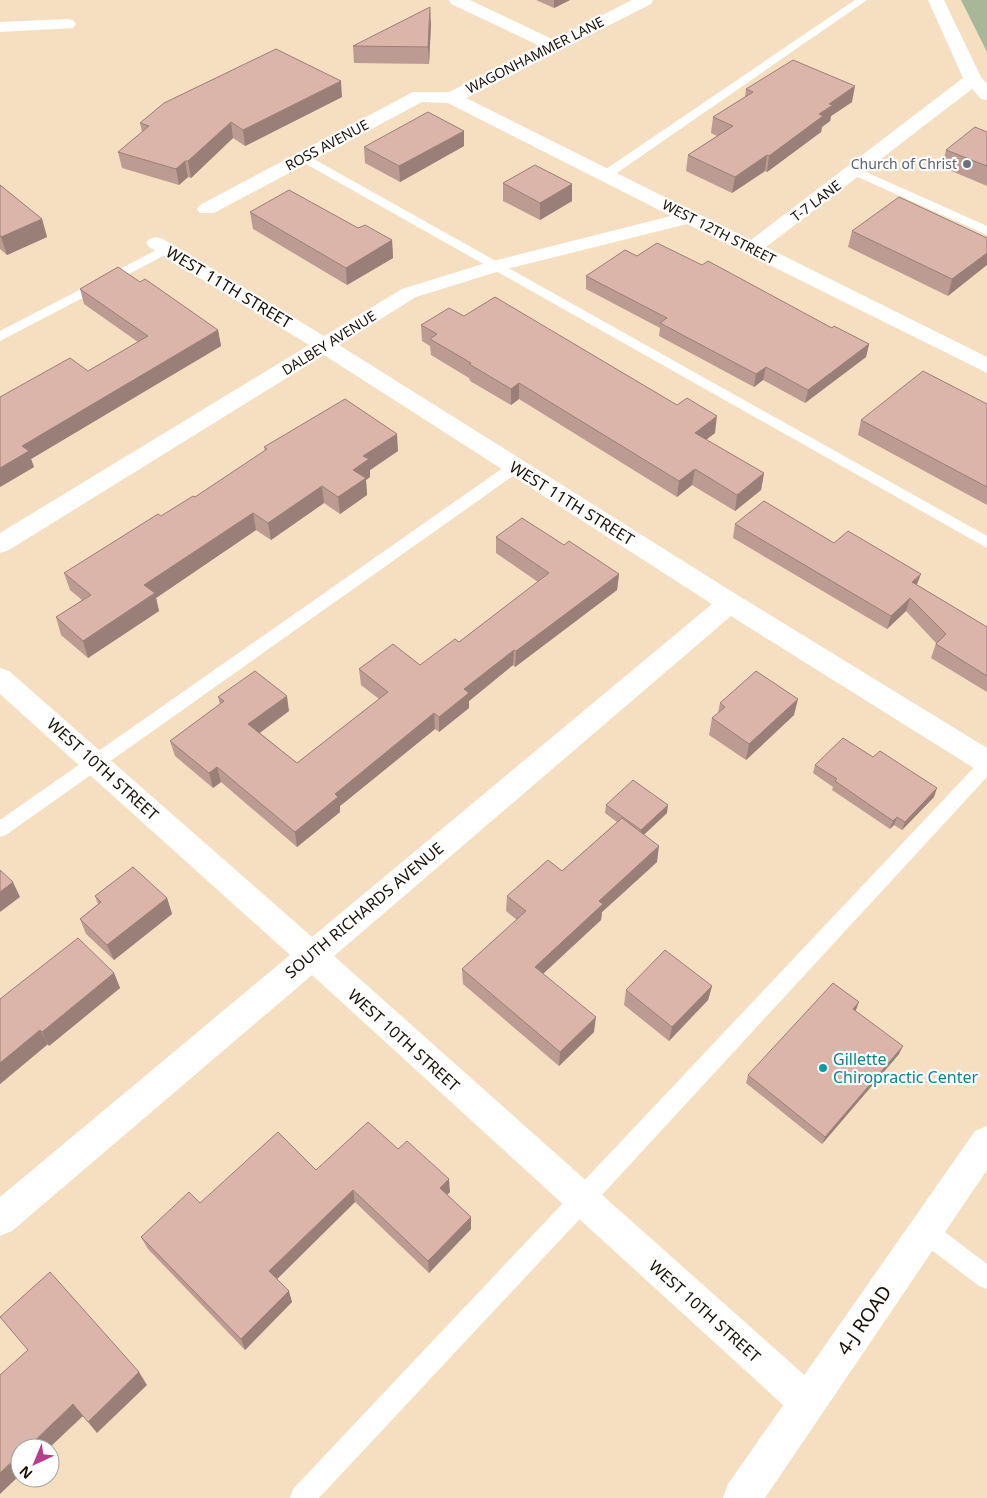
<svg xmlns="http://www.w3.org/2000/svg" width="987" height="1498" font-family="'Noto Sans',sans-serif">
<rect width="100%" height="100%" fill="#f6dec1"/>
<polygon fill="#a8b798" points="961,0 987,0 987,52"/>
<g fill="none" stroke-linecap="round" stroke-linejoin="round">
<g fill="#fff" fill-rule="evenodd">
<polygon points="855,0 867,0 611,177 603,177 601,174 603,171"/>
<polygon points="303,153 987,536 987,548 299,160 297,157 299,154"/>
<polygon points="855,167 987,226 987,235 851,174 849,171"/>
<polygon points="166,245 172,249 171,252 0,341 0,331"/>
<polygon points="515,462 520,463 522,467 520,471 6,835 0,837 0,820 510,463"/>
<polygon points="987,758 987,777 590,1208 319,1498 290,1498 293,1489 981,760"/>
<polygon points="925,1220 933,1223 987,1264 987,1289 979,1286 917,1239 914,1231 917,1223"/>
</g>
<g fill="#fff" fill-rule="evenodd">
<polygon points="449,0 470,0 554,40 632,0 653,0 651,4 466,98 751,240 963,78 928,0 944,0 981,77 987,84 987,100 981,99 972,89 766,247 987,357 987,373 687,224 503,270 416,297 339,345 739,596 987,748 987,773 977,770 731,616 334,956 820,1389 825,1402 820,1415 807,1420 794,1415 312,975 12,1231 0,1236 0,1197 290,955 0,694 0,668 9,671 312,937 712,604 324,355 9,550 0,553 0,533 309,345 149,247 146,243 149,239 156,237 163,239 324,336 402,289 489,262 671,216 448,103 422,102 214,213 200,213 197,209 200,205 413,92 449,92 540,46 451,4"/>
<polygon points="67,19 73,20 76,24 73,28 0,32 0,22"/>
</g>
<polygon fill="#fff" fill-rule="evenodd" points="987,1126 987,1170 765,1498 723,1498 728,1484 975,1131"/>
</g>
<g fill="#bc9c92">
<polygon points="536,0 570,0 554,8"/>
<polygon points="431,24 429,64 354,63 353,46"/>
<polygon points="746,89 852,102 831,116 830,121 822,127 821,132 767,172 765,171 732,193 686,171 688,155 717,136 711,133 713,117 745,97"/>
<polygon points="342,97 245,146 233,138 191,178 188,177 179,185 122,168 118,152 142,132 140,123"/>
<polygon points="987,132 987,186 942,167 946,150"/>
<polygon points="464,146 400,182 365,163 364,147"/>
<polygon points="503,183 572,184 572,201 540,220 503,201"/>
<polygon points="0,185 42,219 47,237 7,255 0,249"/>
<polygon points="250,212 358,228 392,240 393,258 347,285 253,229"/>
<polygon points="852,231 987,238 948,296 848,247"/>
<polygon points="702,265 832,328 869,344 866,357 805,403 763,380 754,387 659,336 660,328 586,289 586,276"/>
<polygon points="140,282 218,330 221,346 31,459 34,467 0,487 88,371 138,342 84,304 80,289"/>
<polygon points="464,316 715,433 706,440 764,473 761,490 735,511 692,485 677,497 519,399 511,405 470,381 469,378 431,355 430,346 422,341 421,325"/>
<polygon points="987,404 987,505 858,435 861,420"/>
<polygon points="264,447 398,451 370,470 370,477 366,480 367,495 340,514 324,503 271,540 256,530 156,598 159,611 88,658 61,635 56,617 82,600 70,590 64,573 195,497 265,451"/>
<polygon points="735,524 834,543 917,585 987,627 987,692 931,658 936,643 906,611 887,629 733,538"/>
<polygon points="496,537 564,545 619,574 617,590 515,667 513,665 469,701 469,708 439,732 435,729 340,806 340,812 297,847 221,782 213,788 175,756 170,741 220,704 218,697 289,711 260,733 297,763 379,699 361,685 359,669 420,665 459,642 538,582 496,553"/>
<polygon points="720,703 794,715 746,760 709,735 712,718 718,713"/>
<polygon points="815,765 934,797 902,830 894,825 890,829 832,790 833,787 813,773"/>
<polygon points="606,805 667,813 644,835 657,862 602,912 601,920 543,974 594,1032 559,1066 463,984 462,969 517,920 506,911 507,896 562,871 617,822 605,813"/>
<polygon points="95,896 167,898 172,914 114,960 86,934 80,919 98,904"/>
<polygon points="114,973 120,988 49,1046 48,1044 0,1084 0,999"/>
<polygon points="712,986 708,1000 669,1041 624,1005 626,990"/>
<polygon points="856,1010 855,1011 899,1054 822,1144 746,1083 748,1075"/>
<polygon points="398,1149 450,1192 447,1195 471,1217 471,1229 429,1273 355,1202 277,1279 292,1302 245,1350 148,1249 141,1237 200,1203 316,1170"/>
</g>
<g fill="#997f77">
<polygon points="554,0 570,0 554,8"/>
<polygon points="430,7 431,24 429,64 428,47"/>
<polygon points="341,81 342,97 245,146 243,130"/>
<polygon points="855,86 852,102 831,116 830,121 822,127 821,132 767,172 769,156 819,114 829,104"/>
<polygon points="231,122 233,138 191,178 188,161"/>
<polygon points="464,131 464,146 400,182 399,166"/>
<polygon points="767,155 765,171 732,193 735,177"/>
<polygon points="185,161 188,177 179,185 176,169"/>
<polygon points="572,184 572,201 540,220 540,203"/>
<polygon points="42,219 47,237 7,255 1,237"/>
<polygon points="392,240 393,258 347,285 346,268"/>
<polygon points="987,253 987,265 948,296 952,279"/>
<polygon points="218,330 221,346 31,459 34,467 0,487 0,468 22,446"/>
<polygon points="869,344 866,357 805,403 808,390"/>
<polygon points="766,367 763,380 754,387 756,374"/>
<polygon points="519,383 519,399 511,405 511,389"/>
<polygon points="717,416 715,433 692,450 695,433"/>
<polygon points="397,434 398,451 370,470 370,477 366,480 367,495 340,514 338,497 353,470 363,456"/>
<polygon points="695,469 692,485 677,497 679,481"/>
<polygon points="764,473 761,490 735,511 737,495"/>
<polygon points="322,486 324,503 271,540 268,523"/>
<polygon points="253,513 256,530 156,598 159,611 88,658 83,641 144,585"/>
<polygon points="619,574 617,590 515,667 516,651"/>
<polygon points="921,574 916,587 912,582"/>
<polygon points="910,598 906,611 887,629 891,616"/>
<polygon points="514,650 513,665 469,701 469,708 439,732 439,717 464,689"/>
<polygon points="287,696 289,711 251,739 248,724"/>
<polygon points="798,699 794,715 746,760 749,744"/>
<polygon points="434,713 435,729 340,806 340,812 297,847 295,832 335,794"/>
<polygon points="217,767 221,782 213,788 209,773"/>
<polygon points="937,788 934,797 902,830 905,822"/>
<polygon points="668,805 667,813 640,838 641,830"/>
<polygon points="897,817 894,825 890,829 893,821"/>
<polygon points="659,846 657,862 602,912 601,920 534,982 535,967 599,901"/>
<polygon points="13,882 20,897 0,912 0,892"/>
<polygon points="167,898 172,914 114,960 107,945"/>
<polygon points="114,973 120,988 49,1046 42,1032"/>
<polygon points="712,986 708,1000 669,1041 672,1027"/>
<polygon points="859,1002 856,1010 850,1017 853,1009"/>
<polygon points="596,1017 594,1032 559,1066 560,1052"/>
<polygon points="40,1030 48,1044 0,1084 0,1063"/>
<polygon points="903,1046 899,1054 822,1144 825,1137"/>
<polygon points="449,1179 450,1192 441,1201 440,1188"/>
<polygon points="353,1190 355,1202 273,1283 269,1271"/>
<polygon points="471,1217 471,1229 429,1273 428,1261"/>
<polygon points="289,1291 292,1302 245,1350 241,1339"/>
<polygon points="139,1372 147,1385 97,1433 88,1422"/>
<polygon points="73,1404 83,1416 49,1448 27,1448"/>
<polygon points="20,1454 20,1475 0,1494 0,1473"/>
</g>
<g fill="#dbb5aa" stroke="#997f77">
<polygon points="430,7 428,47 353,46"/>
<polygon points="276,49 341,81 243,130 231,122 188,161 185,161 176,169 118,152 149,126 140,123 164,103"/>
<polygon points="793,60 855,86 829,104 833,105 819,114 823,116 769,156 767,155 735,177 688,155 733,126 713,117 753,92 746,89"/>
<polygon points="428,112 464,131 399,166 364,147"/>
<polygon points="975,127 987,132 987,166 946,150"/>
<polygon points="535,165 572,184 540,203 503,183"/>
<polygon points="0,185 42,219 1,237 0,236"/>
<polygon points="289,190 358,228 365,225 392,240 346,268 250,212"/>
<polygon points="899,197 987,238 987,253 952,279 852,231"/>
<polygon points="657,243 702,265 708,261 832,328 834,326 869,344 808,390 766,367 756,374 660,323 667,318 586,276 625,250 637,256"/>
<polygon points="118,267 140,282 145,279 218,330 22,446 29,451 0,468 0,397 70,358 88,371 148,336 80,289"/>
<polygon points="495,297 677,405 687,398 717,416 695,433 764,473 737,495 695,469 679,481 519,383 511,389 469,364 471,363 430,339 437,334 421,325 449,308 464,316"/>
<polygon points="923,371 987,404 987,487 861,420"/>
<polygon points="345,399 397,434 363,456 369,459 353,470 366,478 338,497 322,486 268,523 253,513 144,585 155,593 83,641 56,617 91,595 64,573 158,514 161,516 193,496 195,497 267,449 264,447"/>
<polygon points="764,501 834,543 848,531 921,574 912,582 987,627 987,676 936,644 946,634 910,598 891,616 735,524"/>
<polygon points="522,518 564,545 569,541 619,574 516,651 514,650 464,689 469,693 439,717 434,713 335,794 338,797 295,832 217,767 209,773 170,741 224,701 218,697 255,671 287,696 248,724 297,763 388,692 359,669 393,644 420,665 455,639 459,642 549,573 496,537"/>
<polygon points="756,671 798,699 749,744 712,718 725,707 720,703"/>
<polygon points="843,738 873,757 880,751 937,788 905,822 897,817 893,821 835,781 837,779 815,765"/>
<polygon points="633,780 668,805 641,830 606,805"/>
<polygon points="622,818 659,846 599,901 603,904 535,967 596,1017 560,1052 462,969 526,911 507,896 548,860 562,871"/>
<polygon points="133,867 167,898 107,945 80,919 101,902 95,896"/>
<polygon points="0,870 13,882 0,892"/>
<polygon points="78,938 114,973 42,1032 40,1030 0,1063 0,999"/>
<polygon points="665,950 712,986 672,1027 626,990"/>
<polygon points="833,983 859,1002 853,1009 903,1046 825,1137 748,1075"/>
<polygon points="368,1122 398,1149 407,1141 449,1179 440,1188 471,1217 428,1261 353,1190 269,1271 289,1291 241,1339 141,1237 189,1192 200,1203 278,1132 316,1170"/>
<polygon points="50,1272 139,1372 88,1422 73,1404 27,1448 20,1448 20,1454 0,1473 0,1375 28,1350 0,1317"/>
</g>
<circle fill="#6b7280" stroke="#fff" stroke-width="2" cx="967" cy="164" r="5"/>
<circle fill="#0f9aa8" stroke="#fff" stroke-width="2" cx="823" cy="1068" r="5"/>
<g text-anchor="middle" stroke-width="4.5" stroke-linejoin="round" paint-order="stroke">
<g font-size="14" fill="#191107" stroke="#fff">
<text transform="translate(535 55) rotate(-27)" y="5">WAGONHAMMER LANE</text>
<text transform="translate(327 145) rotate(-28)" y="5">ROSS AVENUE</text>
<text transform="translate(816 201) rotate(-37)" y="5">T-7 LANE</text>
<text transform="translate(719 232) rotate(27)" y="5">WEST 12TH STREET</text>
<text transform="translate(329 343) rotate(-32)" y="5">DALBEY AVENUE</text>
</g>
<g font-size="14" fill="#5b616d" stroke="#fff" text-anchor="end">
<text x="957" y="169">Church of Christ</text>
</g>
<g font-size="16" fill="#191107" stroke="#fff">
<text transform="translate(229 287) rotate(31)" y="6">WEST 11TH STREET</text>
<text transform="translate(572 503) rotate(32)" y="6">WEST 11TH STREET</text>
<text transform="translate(103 769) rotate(42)" y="6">WEST 10TH STREET</text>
<text transform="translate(364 910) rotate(-40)" y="6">SOUTH RICHARDS AVENUE</text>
<text transform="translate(404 1040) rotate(42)" y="6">WEST 10TH STREET</text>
<text transform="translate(705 1311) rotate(42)" y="6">WEST 10TH STREET</text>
</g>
<g font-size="16" fill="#0d838f" stroke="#fff" text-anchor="start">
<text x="833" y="1065">Gillette<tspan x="833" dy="18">Chiropractic Center</tspan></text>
</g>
<g font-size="19" fill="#191107" stroke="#fff">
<text transform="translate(864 1320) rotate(-55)" y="7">4-J ROAD</text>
</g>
</g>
<g transform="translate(35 1463) rotate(224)"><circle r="24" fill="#ffffff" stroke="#a3a09c"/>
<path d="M0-4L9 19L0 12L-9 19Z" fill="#b83c8c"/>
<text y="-8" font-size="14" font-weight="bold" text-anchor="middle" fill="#191107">N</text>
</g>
</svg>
